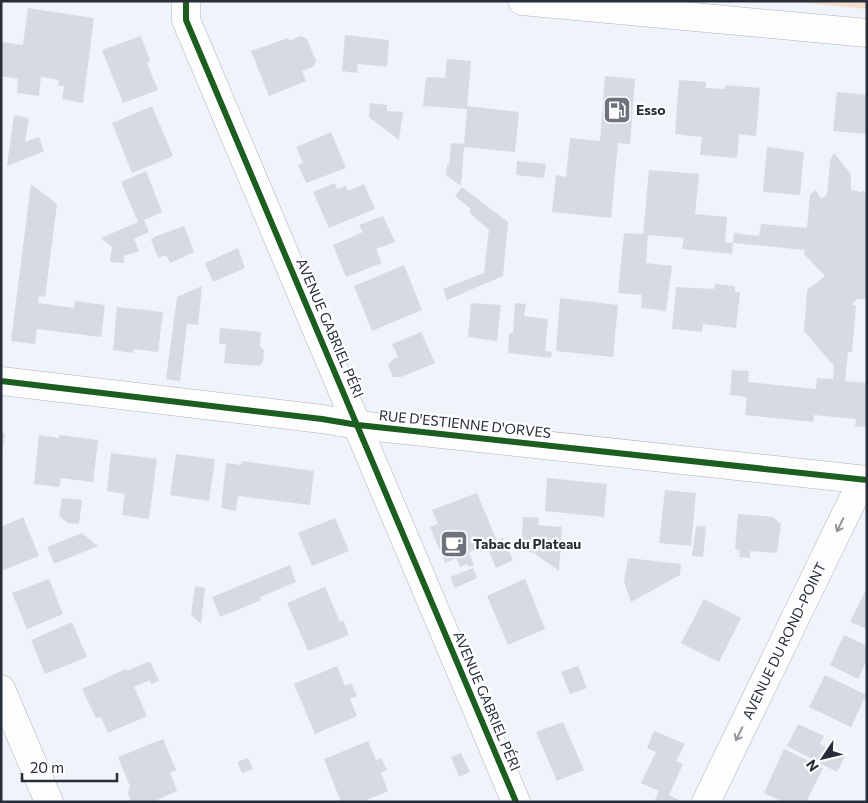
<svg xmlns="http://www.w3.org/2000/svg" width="868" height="803" font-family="Commissioner,sans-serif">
<rect width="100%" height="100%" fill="#eff3fa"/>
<polygon fill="#f6decc" points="787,1 867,1 867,9"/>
<g fill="#d6dbe3">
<polygon points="28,8 94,18 83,103 62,99 64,86 58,86 59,80 41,77 39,96 17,93 18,79 1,76 1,42 23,45"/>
<polygon points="345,35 389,40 387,67 358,64 357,73 342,71"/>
<polygon points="141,36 150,61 147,63 158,90 123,103 102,50"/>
<polygon points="301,36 307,39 316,61 313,67 302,71 306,81 269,96 251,51 288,38 289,41"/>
<polygon points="447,59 471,61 467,106 519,112 515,152 464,147 461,186 446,175 447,165 449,165 451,143 464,144 467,109 423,106 426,77 445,78"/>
<polygon points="605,76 635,79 630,144 618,143 611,218 552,212 556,175 566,177 570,138 600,141"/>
<polygon points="679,80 706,82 706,88 725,89 725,85 760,88 756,136 739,134 737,158 700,155 702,137 675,134"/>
<polygon points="837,92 867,95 867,134 833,131"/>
<polygon points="370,103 387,105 387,111 403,112 399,140 369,117"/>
<polygon points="152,106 173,156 132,173 112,123"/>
<polygon points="14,115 29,118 25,142 39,137 44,151 8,166 7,165"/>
<polygon points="331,132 346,168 306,183 298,165 303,163 296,147"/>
<polygon points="767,147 804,152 800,195 763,192"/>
<polygon points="834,153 851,174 851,190 861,192 863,190 867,195 867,299 857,299 852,305 856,306 852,352 848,352 845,381 867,383 867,427 855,426 856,419 814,415 813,422 745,415 747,397 730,395 732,370 749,371 748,382 816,389 817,378 833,379 834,366 804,331 807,290 825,276 804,254 805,250 733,243 734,233 759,236 761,224 807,228 810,194 816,190 821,199 827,195 830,160"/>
<polygon points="517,161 546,164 544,178 516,175"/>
<polygon points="649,170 699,174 695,214 727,217 725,242 733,243 732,254 682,249 684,238 648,235 646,263 672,266 666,311 641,308 642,295 618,293 624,233 643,234"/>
<polygon points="146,171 162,212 144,220 149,232 134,239 139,251 124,256 124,263 110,262 112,247 101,238 138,222 121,182"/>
<polygon points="335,183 337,189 346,186 348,191 364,184 375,209 329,228 313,192"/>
<polygon points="31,184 57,204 45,297 39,296 38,303 74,308 75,301 105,305 101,337 37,329 35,344 11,341"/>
<polygon points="462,187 508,222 503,276 447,300 443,289 484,273 489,230 469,212 471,209 455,196"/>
<polygon points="383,216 395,242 376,249 382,263 346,277 333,245 363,232 359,225"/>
<polygon points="184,226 194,252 170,263 166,255 158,258 151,240 154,237"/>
<polygon points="238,248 245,268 213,282 205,263"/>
<polygon points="404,265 422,310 372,331 354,286"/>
<polygon points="715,284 735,286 735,292 740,293 736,328 703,324 702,332 672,329 676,287 714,289"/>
<polygon points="202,286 198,325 187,324 180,381 166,379 177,297"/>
<polygon points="560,298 618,305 613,357 556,351"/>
<polygon points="471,303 501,305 497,341 468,337"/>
<polygon points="515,303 526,304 524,316 548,319 545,351 552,352 551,358 508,353 509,333 513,333"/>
<polygon points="117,307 163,312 158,352 133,349 133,353 113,350"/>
<polygon points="220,328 261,332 260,347 264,350 263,362 259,366 224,363 226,344 219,344"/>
<polygon points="421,332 435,363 401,377 393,377 388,365 392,360 398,357 392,344"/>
<polygon points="1,433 5,433 2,454 1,454"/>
<polygon points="39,435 59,438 59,435 98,440 93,482 61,478 59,487 34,484"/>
<polygon points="111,453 157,459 149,519 122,515 125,494 107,491"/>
<polygon points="176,454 215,459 209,501 170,495"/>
<polygon points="242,461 314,471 310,505 238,496 236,511 221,508 226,463 241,465"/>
<polygon points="547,478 607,484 604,517 545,511"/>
<polygon points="665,490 696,493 691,546 659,543"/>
<polygon points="477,493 497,541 503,538 513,560 496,568 489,552 494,550 491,544 469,552 474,565 468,567 467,564 460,567 456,558 445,563 430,527 438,524 432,510"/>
<polygon points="62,498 82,500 79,524 68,523 59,516"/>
<polygon points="738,514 773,517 781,524 777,553 750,551 750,558 739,557 740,550 735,549"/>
<polygon points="23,517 39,556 1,571 1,527"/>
<polygon points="523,517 539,518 538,525 562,527 559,571 534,553 536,553 521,551"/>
<polygon points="335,518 349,551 312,566 298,533"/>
<polygon points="696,526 706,527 703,557 692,556"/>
<polygon points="82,533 98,546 54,564 47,547"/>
<polygon points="628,558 681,564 680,575 631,602 624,582"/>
<polygon points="290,565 296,582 260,597 261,600 220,617 212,597"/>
<polygon points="473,568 477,578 455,588 450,577"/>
<polygon points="49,579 63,614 27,629 12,593"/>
<polygon points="525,579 545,629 508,645 487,596"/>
<polygon points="195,586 205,588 201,624 191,615"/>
<polygon points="325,587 340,622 343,620 349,635 308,651 287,603"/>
<polygon points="867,588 867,629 850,622"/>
<polygon points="704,599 741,618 719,662 681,643"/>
<polygon points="72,622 87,657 45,674 31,640"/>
<polygon points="844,635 867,646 867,660 858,679 830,665"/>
<polygon points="150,661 159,681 151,684 150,680 134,687 147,716 108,733 101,717 96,718 82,689 126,669 127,671"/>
<polygon points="337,666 345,686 351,683 357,696 350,699 357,716 315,734 294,684"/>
<polygon points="578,666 587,688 570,694 561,672"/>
<polygon points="825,675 866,695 851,727 809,707"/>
<polygon points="563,722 584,770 557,781 536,732"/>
<polygon points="798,724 824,736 820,744 845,756 837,772 787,746"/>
<polygon points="654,731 685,744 676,761 683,764 669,795 683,802 654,802 659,791 641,783 656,752 647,748"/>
<polygon points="163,739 176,770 170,773 177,791 152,802 131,802 128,793 130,786 118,757"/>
<polygon points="368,741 376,760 381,758 387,770 381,773 388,791 362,802 341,802 324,759"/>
<polygon points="784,749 823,768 806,802 784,802 764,793"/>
<polygon points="461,753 470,772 459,777 451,757"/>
<polygon points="248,758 253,769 242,773 237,762"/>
</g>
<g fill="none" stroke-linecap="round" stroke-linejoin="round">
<g stroke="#afb3bb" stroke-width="29">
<g id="minor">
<polyline points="186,1 186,20 516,802"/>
<polyline points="1,381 322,419 358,425 867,480"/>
<polyline points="1,689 49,802"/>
<path id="s1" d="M706 802 855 495 858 480"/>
</g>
</g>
<g stroke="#afb3bb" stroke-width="29">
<polyline id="major" points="522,1 867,33"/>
</g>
<use href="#minor" stroke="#fdfdfe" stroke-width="28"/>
<use href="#major" stroke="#fdfdfe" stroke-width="28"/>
<g stroke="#fefefe" stroke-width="9">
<g id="cycleway">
<polyline points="186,1 186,20 516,802"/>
<polyline points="1,381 322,419 358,425 867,480"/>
</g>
</g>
<use href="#cycleway" stroke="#1b5e20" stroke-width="6"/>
</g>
<defs><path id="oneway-shaft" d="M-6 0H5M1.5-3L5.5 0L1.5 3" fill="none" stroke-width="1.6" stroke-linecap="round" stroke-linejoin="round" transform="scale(1.25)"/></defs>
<g stroke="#92969c">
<use href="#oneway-shaft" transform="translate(840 525) rotate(116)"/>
<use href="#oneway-shaft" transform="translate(739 734) rotate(116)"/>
</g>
<defs>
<g id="fuel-square" transform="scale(1.4375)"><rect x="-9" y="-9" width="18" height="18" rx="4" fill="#6d737d" stroke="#fefefe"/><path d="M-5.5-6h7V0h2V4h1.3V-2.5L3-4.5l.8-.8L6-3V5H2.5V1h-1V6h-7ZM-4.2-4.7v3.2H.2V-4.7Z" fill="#fff"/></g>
<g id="cafe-square" transform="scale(1.4375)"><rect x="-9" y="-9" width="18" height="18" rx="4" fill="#6d737d" stroke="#fefefe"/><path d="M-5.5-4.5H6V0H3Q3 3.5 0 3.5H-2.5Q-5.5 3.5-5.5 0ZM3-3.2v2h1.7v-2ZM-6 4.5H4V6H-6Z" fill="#fff"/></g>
</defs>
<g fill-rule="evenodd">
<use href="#fuel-square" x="617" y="110"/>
<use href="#cafe-square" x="454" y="544"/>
</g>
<g text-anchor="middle" stroke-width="4.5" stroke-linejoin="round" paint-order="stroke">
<g font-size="14" font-weight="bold" fill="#272e39" stroke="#fefefe" text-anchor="start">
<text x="636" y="115">Esso</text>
<text x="473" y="549">Tabac du Plateau</text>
</g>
<g font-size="14" fill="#272e39" stroke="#fefefe">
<text transform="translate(330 328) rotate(67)" y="5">AVENUE GABRIEL PÉRI</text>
<text transform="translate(465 424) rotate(6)" y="5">RUE D'ESTIENNE D'ORVES</text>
<text dy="5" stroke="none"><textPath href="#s1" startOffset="179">AVENUE DU ROND-POINT</textPath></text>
<text transform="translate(487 701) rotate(67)" y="5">AVENUE GABRIEL PÉRI</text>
</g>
</g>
<rect width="868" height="803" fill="none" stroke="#272e39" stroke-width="5"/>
<g transform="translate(823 758) rotate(235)" stroke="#fefefe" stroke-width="4" paint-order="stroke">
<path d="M0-4L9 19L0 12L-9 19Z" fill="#272e39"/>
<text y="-8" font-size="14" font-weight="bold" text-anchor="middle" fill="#272e39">N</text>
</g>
<path d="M22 773v8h95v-8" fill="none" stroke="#272e39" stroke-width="2.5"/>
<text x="30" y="773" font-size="15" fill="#272e39" stroke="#fefefe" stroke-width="4" paint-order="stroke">20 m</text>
</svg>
